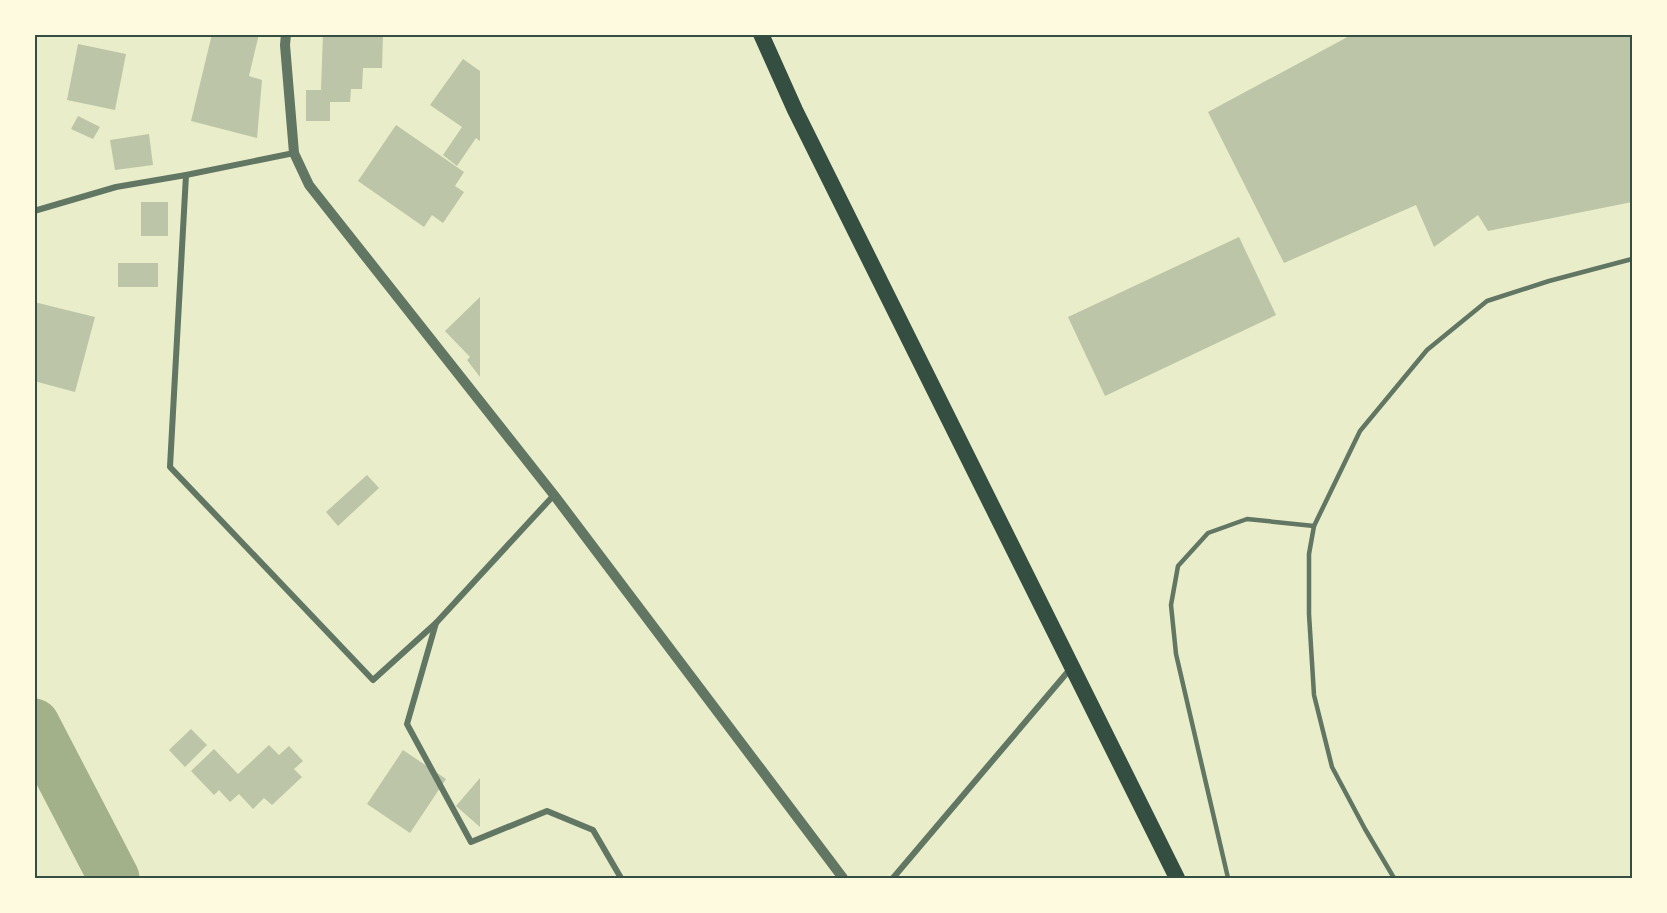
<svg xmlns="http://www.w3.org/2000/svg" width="1667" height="913" font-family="'Source Sans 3',sans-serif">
<rect width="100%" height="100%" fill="#e9edc9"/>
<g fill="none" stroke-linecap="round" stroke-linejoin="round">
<polyline stroke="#a3b18a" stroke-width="51" points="34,724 114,878"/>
</g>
<g fill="#bcc5a7">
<polygon points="212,34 259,34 249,76 262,80 257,138 191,121"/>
<polygon points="323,34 383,34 382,68 363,68 362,89 351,89 350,102 330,102 330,121 306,121 306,90 321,90"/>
<polygon points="1353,34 1632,34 1632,202 1488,231 1478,215 1434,247 1416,205 1284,263 1208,112"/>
<polygon points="78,44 126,54 115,110 67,100"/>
<polygon points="463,59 480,71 480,141 476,138 457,166 443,155 462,127 430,105"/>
<polygon points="78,116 100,127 93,139 71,129"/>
<polygon points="396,125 464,172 455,186 464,192 443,223 432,215 424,227 358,181"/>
<polygon points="149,134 153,165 115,170 110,140"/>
<rect x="141" y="202" width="27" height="34"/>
<polygon points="1239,237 1276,315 1105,396 1068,317"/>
<rect x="118" y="263" width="40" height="24"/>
<polygon points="480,297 480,377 467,360 470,357 445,331"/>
<polygon points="34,302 95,317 75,392 34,381"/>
<polygon points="367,475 379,488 338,526 326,512"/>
<polygon points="191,729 207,745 185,767 169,750"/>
<polygon points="269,745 279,755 289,746 303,761 294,769 302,777 272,805 264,798 253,809 239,794 230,802 219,790 214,795 191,771 214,749 238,774"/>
<polygon points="403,750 446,779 410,833 367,804"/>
<polygon points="480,778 480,827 456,806"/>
</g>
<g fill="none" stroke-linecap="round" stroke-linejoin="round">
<g stroke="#617663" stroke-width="4.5">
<polyline points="1228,878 1176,654 1171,605 1178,566 1208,533 1247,519 1314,526"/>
<polyline points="1394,878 1365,829 1332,767 1314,695 1309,614 1309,554 1314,526 1360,431 1427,350 1487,301 1549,281 1632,259"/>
</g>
<g stroke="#617663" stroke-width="6">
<polyline points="186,175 170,467 373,680 436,623 554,495"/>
<polyline points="34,211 116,187 186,175 294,153"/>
<polyline points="436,623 407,724 471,842 547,811 593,830 621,878"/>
<polyline points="893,878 1071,668"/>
</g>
<polyline stroke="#617663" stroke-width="10" points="286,34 285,45 294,153 309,185 554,495 843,878"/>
<polyline stroke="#344e41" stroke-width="16" points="761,34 795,110 1177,878"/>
</g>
<rect width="1667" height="913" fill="none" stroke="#fefae0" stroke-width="72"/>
<rect x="36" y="36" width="1595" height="841" fill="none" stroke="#344e41" stroke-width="2"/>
</svg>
